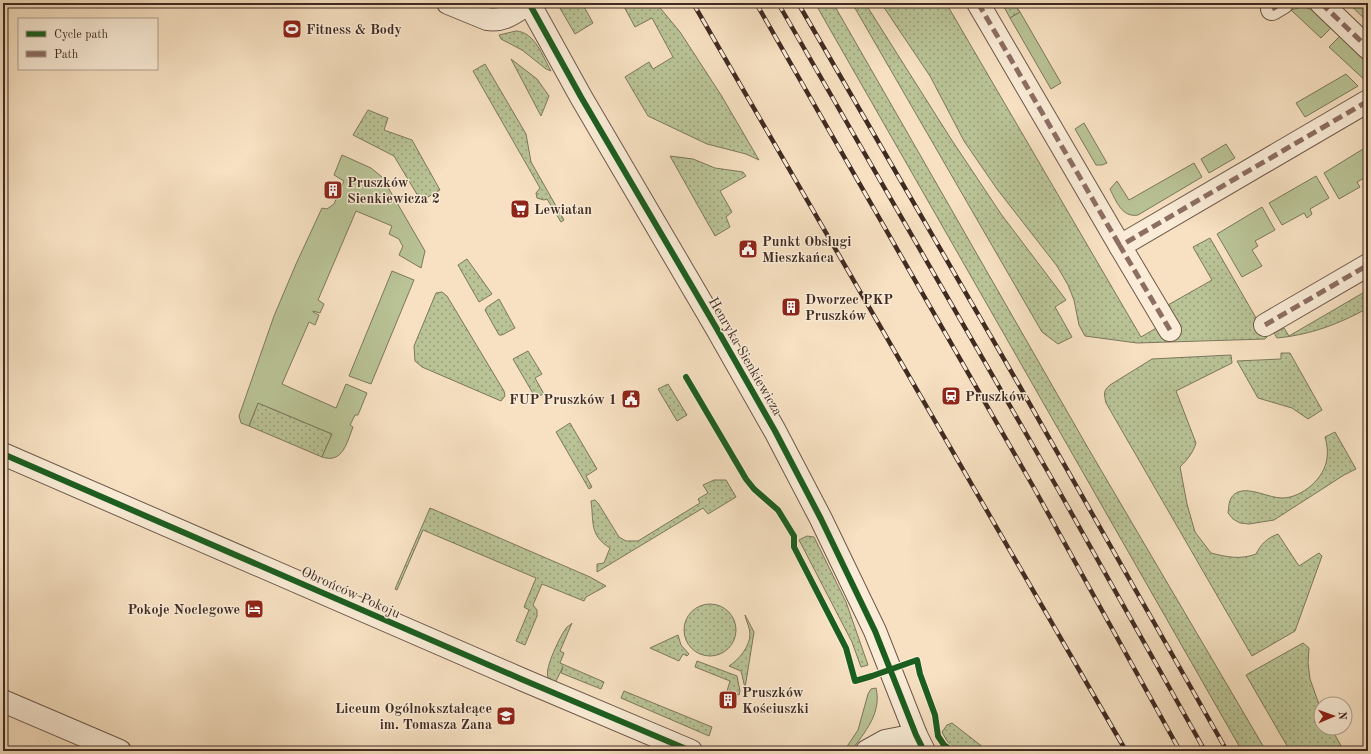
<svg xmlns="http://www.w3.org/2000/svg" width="1371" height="754" font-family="'Old Standard TT',serif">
<defs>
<pattern id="grass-dots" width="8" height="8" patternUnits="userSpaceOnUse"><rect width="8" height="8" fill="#b9c396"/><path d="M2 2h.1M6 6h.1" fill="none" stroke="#989f7a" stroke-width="1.8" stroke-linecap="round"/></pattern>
</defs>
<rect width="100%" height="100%" fill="#f7e1c2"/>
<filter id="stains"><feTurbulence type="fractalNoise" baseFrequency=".005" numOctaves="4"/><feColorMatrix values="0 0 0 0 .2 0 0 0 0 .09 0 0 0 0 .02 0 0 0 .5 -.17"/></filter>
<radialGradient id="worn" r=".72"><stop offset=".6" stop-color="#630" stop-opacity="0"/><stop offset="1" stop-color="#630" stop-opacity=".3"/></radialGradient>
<g fill="url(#grass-dots)" stroke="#7c775c">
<polygon points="557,3 582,3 593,23 575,34"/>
<polygon points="622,3 656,3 680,32 721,95 759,160 746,154 707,144 648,116 625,77 649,62 653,69 673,57 652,18 635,27"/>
<polygon points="815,3 833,3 1088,448 1266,751 1242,751"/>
<polygon points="852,3 865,3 951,139 1001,214 1066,300 1055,307 1072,337 1058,344 1042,332"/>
<polygon points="881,3 946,3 1141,337 1158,327 1164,338 1181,328 1168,305 1212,280 1193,247 1210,238 1267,337 1265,339 1137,343 1085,336 1079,325 1074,300 1068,285 1057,266 997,189 964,141 930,76"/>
<polygon points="1002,3 1014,3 1020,12 1010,18"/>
<path d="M516 31C535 32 543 57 551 71L546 69 522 50 501 39 499 35Z"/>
<polygon points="511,59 537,79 549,96 541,116"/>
<polygon points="485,64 526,134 531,162 564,220 561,222 547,199 544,200 537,198 536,193 540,188 473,71"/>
<polygon points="368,110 388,118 384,130 412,140 440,190 421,201 394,156 353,135"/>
<polygon points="670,156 693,159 715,168 743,172 746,176 720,191 732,212 726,217 730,227 715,236"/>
<polygon points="467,259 492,294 479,302 458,265"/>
<path d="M1368 290V308C1339 324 1310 335 1277 338L1274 333 1284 328 1289 336Z"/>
<polygon points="442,292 447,296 504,391 505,396 501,401 422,367 415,361 414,346 436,293"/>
<polygon points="499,299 515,328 502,335 499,335 485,310 487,307"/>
<polygon points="528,351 542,374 535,378 544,394 535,397 513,359"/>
<polygon points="1281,353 1290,353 1322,410 1308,419 1292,408 1258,398 1237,361 1281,359"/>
<path d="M1231 355 1232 363 1176 391 1196 443C1193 453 1187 460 1180 467L1187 504 1195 532 1211 553C1227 557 1240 560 1256 554 1261 544 1267 538 1278 534L1299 566 1319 553 1322 556 1295 631 1252 656 1106 403C1104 394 1103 391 1110 385L1152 359Z"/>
<polygon points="668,384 687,415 677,421 658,389"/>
<polygon points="258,403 332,434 322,457 249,426"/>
<polygon points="570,423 597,469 586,476 592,487 589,489 556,432"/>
<path d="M1335 432 1356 469 1344 475 1274 520 1249 524 1240 523 1233 519 1228 513C1229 504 1229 496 1238 492 1250 487 1269 498 1282 498 1302 498 1325 478 1327 458 1328 451 1327 444 1325 437Z"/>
<path d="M714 480H726L736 497 708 514 703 508 597 572V564L604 563 610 548C589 535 594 522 591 501L595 500 598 503 619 537 626 541H638L700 503 698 499 708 493 703 485Z"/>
<polygon points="430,508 590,577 606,586 586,597 584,601 542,584 533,605 537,610 537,616 525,645 516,641 529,610 524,607 536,578 423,530 397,590 395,589"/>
<polygon points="807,536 814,537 846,602 868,665 861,667 852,642 799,540"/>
<circle cx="710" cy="630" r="26"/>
<path d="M745 615 754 632 745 688 741 671 729 666C739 660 750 646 750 634 750 628 746 621 745 615Z"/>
<path d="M572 623 560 651 564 653 560 663 604 682 601 689 561 673 563 667 555 683C552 682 550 681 548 677 544 669 561 634 567 627 569 626 571 624 572 623Z"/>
<polygon points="678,635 681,645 689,654 687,656 683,654 679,661 650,648"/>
<polygon points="1303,643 1309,648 1308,663 1310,679 1321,710 1321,728 1331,728 1344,751 1290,751 1246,675"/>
<polygon points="697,661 737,676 740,691 739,695 727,691 730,681 695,667"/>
<polygon points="624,691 712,727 709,736 621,698"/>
<path d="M952 723 988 751H956C950 746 946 740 942 732L947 725Z"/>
</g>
<g fill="#b9c396" stroke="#7c775c">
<polygon points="1348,3 1360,3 1368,11 1368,22"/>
<path d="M1301 7C1315 8 1322 17 1332 27L1321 38 1291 10Z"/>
<polygon points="1020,12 1061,83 1051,89 1010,18"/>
<polygon points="1341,35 1368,61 1368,83 1329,47"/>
<polygon points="1346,74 1358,86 1305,117 1296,103"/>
<polygon points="1084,123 1107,163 1102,165 1096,165 1075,129"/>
<polygon points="1226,144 1235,158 1209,173 1201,159"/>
<polygon points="1368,146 1368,176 1357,182 1360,187 1339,199 1324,173"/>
<path d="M342 155 371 168 382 177 425 251 421 268 399 255 403 246 402 245 399 239 389 234 392 226 356 211 318 300 324 304 320 313 313 311V312L319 315 315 325 309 322 282 384 336 408 346 384 367 393 358 415H355L350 425 353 427C347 442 343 464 322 457L332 434 258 403 249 426 241 423 239 416 274 316 296 264 322 208 327 209 334 204 344 181 334 175Z"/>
<path d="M1194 163 1202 177 1138 215C1122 218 1116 201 1110 189L1117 181 1129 200Z"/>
<polygon points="1316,176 1329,198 1310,209 1312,214 1307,218 1304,213 1282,225 1269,203"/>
<polygon points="1262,207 1275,230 1255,241 1258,246 1252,250 1262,266 1242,277 1217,234"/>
<polygon points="392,271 414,280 371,384 349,376"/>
<path d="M876 688C882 713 865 732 851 751H844L858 730 868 694 871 689Z"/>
</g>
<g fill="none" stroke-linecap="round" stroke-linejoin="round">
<g stroke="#6e584b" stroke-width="24">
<g id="minor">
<path d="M448 3 487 19C504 22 515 12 529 3"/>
<polyline points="529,3 581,97 717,329 775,431 821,519 875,631 916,735 924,751"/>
<polyline points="978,3 1120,246"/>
<polyline points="1321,3 1368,48"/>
<polyline points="1272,9 1282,3"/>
<polyline points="1265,325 1368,265"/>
<polyline points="1170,330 1120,246 1368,101"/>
<polyline points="3,454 521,679 691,751"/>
<polyline points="3,701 120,751"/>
<polyline points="867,751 885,741 916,735"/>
</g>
</g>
<use href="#minor" stroke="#faecd7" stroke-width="22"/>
<g stroke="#402b23" stroke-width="4.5">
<g id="rail">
<polyline points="693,3 1126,751"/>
<polyline points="756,3 1034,488 1180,751"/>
<polyline points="778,3 1059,491 1205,751"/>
<polyline points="798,3 1019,385 1227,751"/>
</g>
</g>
<use href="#rail" stroke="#faecd7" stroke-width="3" stroke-dasharray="9" stroke-linecap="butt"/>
<g stroke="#8d6e63" stroke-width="5" stroke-dasharray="10 5" stroke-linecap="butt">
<polyline points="978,3 1120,246"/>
<polyline points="1321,3 1368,48"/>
<polyline points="1272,9 1282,3"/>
<polyline points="1265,325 1368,265"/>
<polyline points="1170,330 1120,246 1368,101"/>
</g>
<g stroke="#faecd7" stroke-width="8">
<g id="cycleway">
<polyline points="529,3 581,97 717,329 775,431 821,519 875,631 916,735 924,751"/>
<polyline points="686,377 746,479 754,489 778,510 794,536 794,547 846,648 855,681 872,676 917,660 920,674 935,715 938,736 944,745 952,751"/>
<polyline points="3,454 521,679 691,751"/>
</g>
</g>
<use href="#cycleway" stroke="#1b5e20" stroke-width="6"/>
</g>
<defs>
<g id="stadium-square" transform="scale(1)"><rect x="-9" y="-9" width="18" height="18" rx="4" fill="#8f2418" stroke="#faecd7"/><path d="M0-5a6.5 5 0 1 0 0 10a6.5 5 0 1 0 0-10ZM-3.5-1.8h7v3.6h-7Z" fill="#fff"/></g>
<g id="building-square" transform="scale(1)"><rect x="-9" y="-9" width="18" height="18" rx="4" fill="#8f2418" stroke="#faecd7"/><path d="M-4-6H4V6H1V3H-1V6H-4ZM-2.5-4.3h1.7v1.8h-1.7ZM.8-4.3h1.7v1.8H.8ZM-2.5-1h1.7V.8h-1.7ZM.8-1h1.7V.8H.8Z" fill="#fff"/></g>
<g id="supermarket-square" transform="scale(1)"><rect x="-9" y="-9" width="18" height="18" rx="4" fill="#8f2418" stroke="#faecd7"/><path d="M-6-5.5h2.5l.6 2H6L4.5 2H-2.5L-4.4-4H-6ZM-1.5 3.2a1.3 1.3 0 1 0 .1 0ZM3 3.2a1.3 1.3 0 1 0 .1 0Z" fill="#fff"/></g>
<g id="civic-square" transform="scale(1)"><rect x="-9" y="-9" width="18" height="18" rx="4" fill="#8f2418" stroke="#faecd7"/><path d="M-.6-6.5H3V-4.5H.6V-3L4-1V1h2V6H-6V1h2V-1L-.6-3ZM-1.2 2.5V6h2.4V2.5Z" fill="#fff"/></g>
<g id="station-square" transform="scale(1)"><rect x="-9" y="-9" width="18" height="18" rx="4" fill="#8f2418" stroke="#faecd7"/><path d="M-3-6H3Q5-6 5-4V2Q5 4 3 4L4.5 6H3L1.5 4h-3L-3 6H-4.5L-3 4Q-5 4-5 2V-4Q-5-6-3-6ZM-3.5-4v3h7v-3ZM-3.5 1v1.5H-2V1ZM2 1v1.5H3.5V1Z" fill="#fff"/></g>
<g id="hotel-square" transform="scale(1)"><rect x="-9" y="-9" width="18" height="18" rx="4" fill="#8f2418" stroke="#faecd7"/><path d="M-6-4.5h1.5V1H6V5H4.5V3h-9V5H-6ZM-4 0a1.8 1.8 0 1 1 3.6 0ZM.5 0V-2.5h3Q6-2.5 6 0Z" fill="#fff"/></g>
<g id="school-square" transform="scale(1)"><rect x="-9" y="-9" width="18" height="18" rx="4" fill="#8f2418" stroke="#faecd7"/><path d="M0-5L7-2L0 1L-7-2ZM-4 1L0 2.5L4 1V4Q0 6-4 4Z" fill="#fff"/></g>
</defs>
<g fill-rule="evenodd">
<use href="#stadium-square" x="292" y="29"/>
<use href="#building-square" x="333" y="190"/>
<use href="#supermarket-square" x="520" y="209"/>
<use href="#civic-square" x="748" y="249"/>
<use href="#building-square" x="791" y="307"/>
<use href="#station-square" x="951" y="396"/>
<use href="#civic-square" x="631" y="399"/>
<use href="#hotel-square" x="254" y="609"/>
<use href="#building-square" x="728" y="700"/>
<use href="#school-square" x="506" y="716"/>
</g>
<g text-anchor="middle" stroke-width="3" stroke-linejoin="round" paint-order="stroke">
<g font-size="14" font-weight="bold" fill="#402b23" stroke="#faecd7" text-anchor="start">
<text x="306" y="34">Fitness &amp; Body</text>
<text x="347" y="187">Pruszków<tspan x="347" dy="16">Sienkiewicza 2</tspan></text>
<text x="534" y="214">Lewiatan</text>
<text x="762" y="246">Punkt Obsługi<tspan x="762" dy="16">Mieszkańca</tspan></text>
<text x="805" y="304">Dworzec PKP<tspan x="805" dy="16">Pruszków</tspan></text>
<text x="965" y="401">Pruszków</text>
<text x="617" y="404" text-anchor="end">FUP Pruszków 1</text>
<text x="240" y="614" text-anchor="end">Pokoje Noclegowe</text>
<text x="742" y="697">Pruszków<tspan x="742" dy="16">Kościuszki</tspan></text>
<text x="492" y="713" text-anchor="end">Liceum Ogólnokształcące<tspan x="492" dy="16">im. Tomasza Zana</tspan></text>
</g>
<g font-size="14" fill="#402b23" stroke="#faecd7">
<text transform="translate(746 356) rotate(60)" y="5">Henryka Sienkiewicza</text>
<text transform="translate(351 592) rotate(24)" y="5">Obrońców Pokoju</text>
</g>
</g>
<rect width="1371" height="754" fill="none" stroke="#f7e1c2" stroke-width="16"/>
<rect x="4" y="4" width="1363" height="746" fill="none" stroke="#402b23" stroke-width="2"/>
<rect x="8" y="8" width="1355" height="738" fill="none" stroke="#402b23"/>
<rect x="18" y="18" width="140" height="52" fill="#faecd7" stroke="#b09f8f"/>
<rect x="26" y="31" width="20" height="6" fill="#1b5e20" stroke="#b09f8f"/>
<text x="54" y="38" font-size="12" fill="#402b23">Cycle path</text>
<rect x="26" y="51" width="20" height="6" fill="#8d6e63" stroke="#b09f8f"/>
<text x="54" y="58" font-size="12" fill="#402b23">Path</text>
<g transform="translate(1333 716) rotate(88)"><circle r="19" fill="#faecd7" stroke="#b09f8f"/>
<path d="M0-3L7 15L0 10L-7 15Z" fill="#8f2418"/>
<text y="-6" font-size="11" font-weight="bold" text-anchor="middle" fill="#402b23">N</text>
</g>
<rect width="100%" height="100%" filter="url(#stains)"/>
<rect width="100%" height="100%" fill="url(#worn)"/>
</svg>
